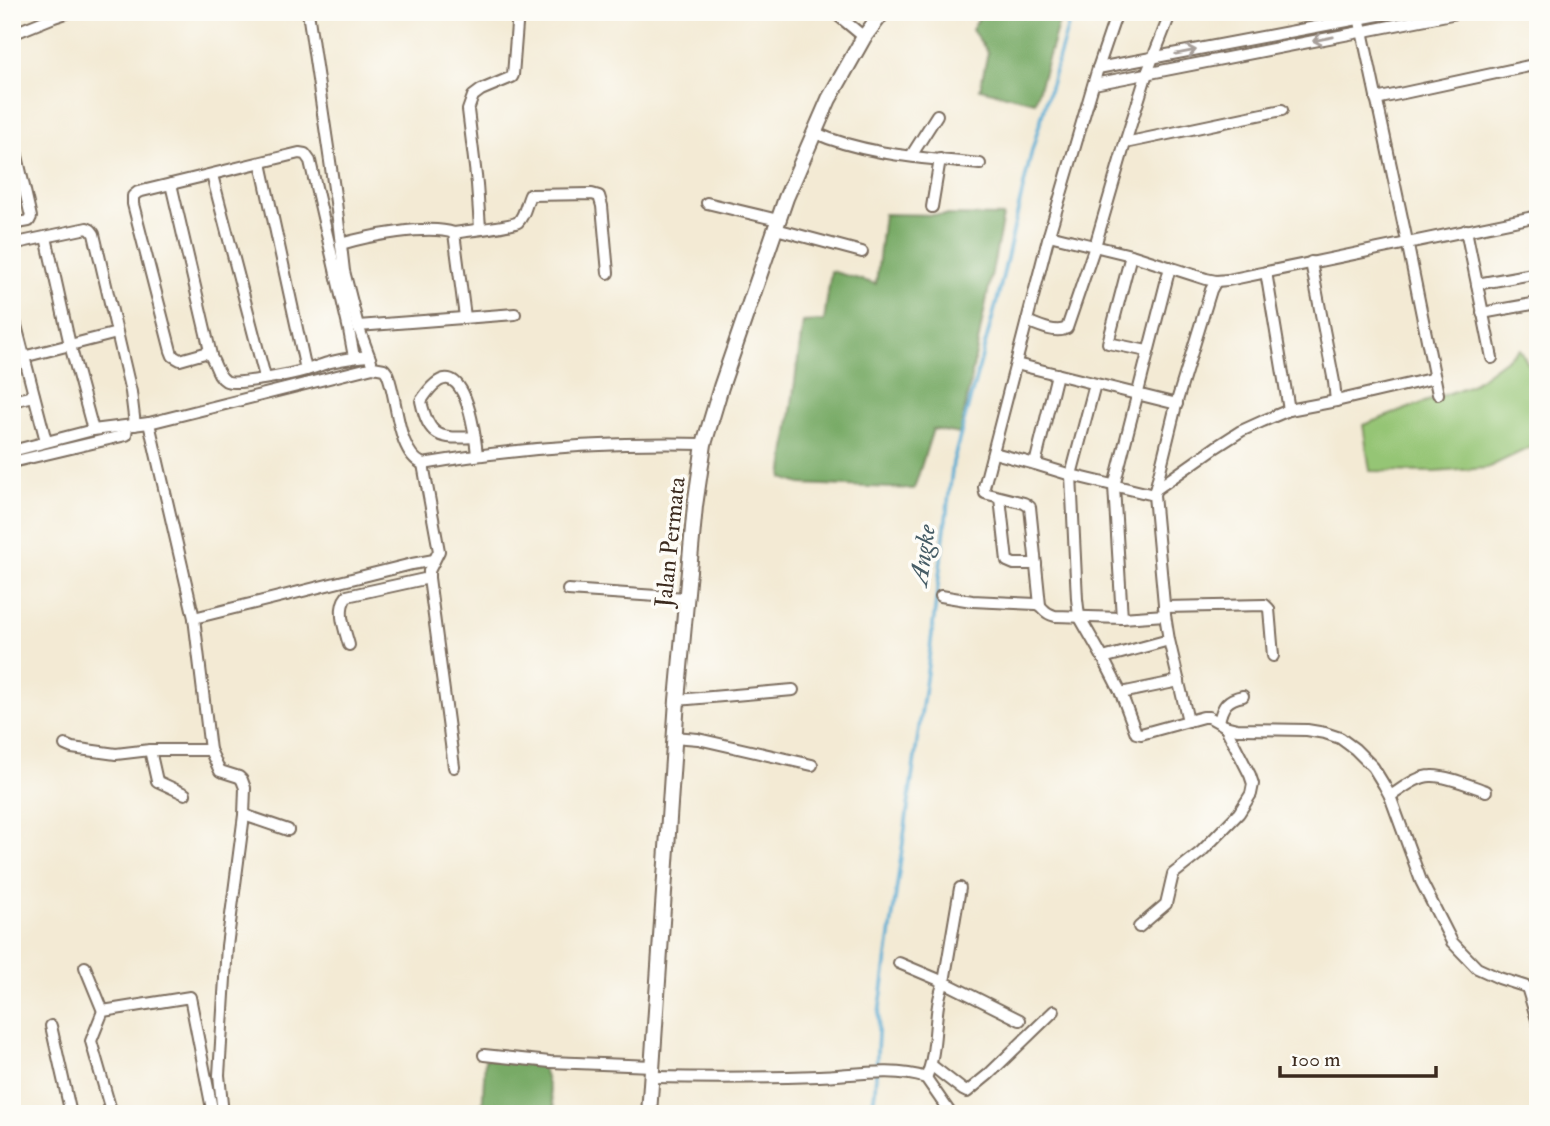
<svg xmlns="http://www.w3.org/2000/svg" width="1550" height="1126" font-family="'IM FELL Double Pica',serif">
<rect width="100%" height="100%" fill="#fdfcf7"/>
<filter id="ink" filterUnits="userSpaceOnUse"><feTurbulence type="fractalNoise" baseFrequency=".0143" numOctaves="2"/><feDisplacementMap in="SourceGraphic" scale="14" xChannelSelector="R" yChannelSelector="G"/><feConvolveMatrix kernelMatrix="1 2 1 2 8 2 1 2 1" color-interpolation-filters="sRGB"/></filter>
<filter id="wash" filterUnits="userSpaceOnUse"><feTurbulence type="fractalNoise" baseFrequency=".00686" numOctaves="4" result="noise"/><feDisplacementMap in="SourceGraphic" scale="28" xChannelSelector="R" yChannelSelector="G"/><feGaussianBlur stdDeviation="1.57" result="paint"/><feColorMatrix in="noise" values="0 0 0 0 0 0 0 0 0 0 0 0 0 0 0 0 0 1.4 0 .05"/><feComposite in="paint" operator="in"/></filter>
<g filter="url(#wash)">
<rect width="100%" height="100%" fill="#f3ead4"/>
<polygon fill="#95c574" stroke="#687849" stroke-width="2" points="1520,349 1538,383 1537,444 1487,468 1435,472 1370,471 1363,425 1471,385"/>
<g fill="#78aa66" stroke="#5a6a42" stroke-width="2">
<polygon points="982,12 1062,12 1035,102 980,89 988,52 972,30"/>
<polygon points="884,214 1003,216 960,434 933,429 914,489 800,484 782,478 803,322 824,321 831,271 876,284"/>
<polygon points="540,1057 556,1114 482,1114 485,1059"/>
</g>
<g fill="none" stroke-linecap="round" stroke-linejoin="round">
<polyline stroke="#56aad2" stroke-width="3.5" points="871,1114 875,1091 879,1014 930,650 953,462 997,301 1032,150 1072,12"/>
</g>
</g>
<g filter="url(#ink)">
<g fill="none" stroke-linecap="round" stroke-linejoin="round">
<g stroke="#7b6d5e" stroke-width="14">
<g id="minor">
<polyline points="308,12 336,202 344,271 358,326 371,361"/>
<polyline points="834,12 864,37"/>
<polyline points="1358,12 1408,246 1438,394"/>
<polyline points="12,34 54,17 69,12"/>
<polyline points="1098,68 1395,12"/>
<polyline points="1094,84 1462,12"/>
<polyline points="1376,99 1538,64"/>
<path d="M813 132C864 155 925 158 980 164"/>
<polyline points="12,134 31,217 29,221 12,224"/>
<polyline points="1125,143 1282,110"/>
<polyline points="911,156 937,115"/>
<polyline points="261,163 306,370"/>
<polyline points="212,175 265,377"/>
<polyline points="171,184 211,355"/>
<polyline points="707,203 778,220"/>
<polyline points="932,207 940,159"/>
<polyline points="480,228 477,184 468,110 473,96 481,90 512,77 513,75 518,12"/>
<polyline points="776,229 862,252"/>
<polyline points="1466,230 1492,358"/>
<path d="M454 233C465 231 513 226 518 222 525 215 526 204 530 195L592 194 599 196 602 206 608 273"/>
<polyline points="1049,235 1131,255 1206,279 1216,281 1228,280 1538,216"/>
<polyline points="46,237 70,345 93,430"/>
<polyline points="12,244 87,228 91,230 94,234 131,392 135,425"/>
<path d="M341 244C368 236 428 224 454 233L465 317"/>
<polyline points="1131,255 1108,343 1147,351"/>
<polyline points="1311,262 1334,382 1336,401"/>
<polyline points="1266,272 1289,410"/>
<polyline points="1477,284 1538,273"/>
<polyline points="12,310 46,441"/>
<polyline points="1482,313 1538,303"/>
<path d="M1027 321C1039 326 1056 334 1067 328L1095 246 1125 143 1147 73 1171 12"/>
<polyline points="358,326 515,314"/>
<polyline points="23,357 117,333"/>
<path d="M354 357 349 330 310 161 305 154 299 153 171 184 138 192 133 196V204L171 351 173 356 180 360 205 353 209 354C216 362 216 375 226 381 235 386 292 374 306 370 314 368 323 364 331 362 344 359 356 357 369 356"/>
<polyline points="1016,364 1177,404"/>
<polyline points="1095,384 1071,475 1077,599 1079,616 1103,658 1121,693 1136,733 1141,734 1203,717 1209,717 1225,726 1237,729 1307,730 1325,733 1340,738 1355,749 1373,767 1384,785 1390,796 1421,881 1452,942 1477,968 1499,978 1527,987 1538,1023"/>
<polyline points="12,401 34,396"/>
<polyline points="149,423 194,618 210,750 220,771 239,777 242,780 245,788 244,815 227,946 219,1075 223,1114"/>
<path d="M475 437C440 439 429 438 421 401 461 338 474 425 477 455"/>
<path d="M12 451 93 430 149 423 373 367 384 369 387 373C398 398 396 452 423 464 514 448 612 442 704 444"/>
<polyline points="994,453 1035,464 1071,475 1154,495"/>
<polyline points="12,462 126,435 127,426"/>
<polyline points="423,464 439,551 429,571 429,578 454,767"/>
<polyline points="1035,464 1057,374"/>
<polyline points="1155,490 1216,447 1241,431 1263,421 1289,410 1336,401 1435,378"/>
<polyline points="1000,498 1007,561 1014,564 1036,564"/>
<polyline points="568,590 686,598"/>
<path d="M941 596 972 601 1036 604C1044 606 1042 613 1055 616L1122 618 1165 615"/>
<polyline points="1040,605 1030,507 1024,503 988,494 985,493 984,487 1049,235 1098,68 1117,12"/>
<polyline points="1164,607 1265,605 1269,609 1273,656"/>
<polyline points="194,618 412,564 434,560"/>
<polyline points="1122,618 1114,486 1170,267"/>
<path d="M349 645C345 630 336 609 347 596L429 578"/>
<polyline points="1103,658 1169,640"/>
<polyline points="1121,693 1179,681"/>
<polyline points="677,700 793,690"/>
<polyline points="1188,721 1169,640 1165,615 1154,495 1177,401 1211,290 1216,281"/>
<path d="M1219 722C1222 706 1227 699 1243 696"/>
<polyline points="674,737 698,739 812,765"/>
<polyline points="65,745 72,748 116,754 150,750 210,750"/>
<polyline points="150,750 157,781 185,794"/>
<path d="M1390 796C1402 789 1417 776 1431 776 1446 775 1471 786 1486 791"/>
<polyline points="244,815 288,830"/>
<polyline points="1139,927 1166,904 1173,874 1201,852 1239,813 1251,794 1253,784 1250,775 1225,726"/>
<polyline points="899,963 944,982 960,888"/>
<polyline points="85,967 103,1011"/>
<polyline points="51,1026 71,1114"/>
<polyline points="484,1055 550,1062 653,1066"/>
<polyline points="931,1065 963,1090 967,1092 989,1074 1054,1011"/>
<path d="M652 1077C708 1078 764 1078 819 1076 852 1075 894 1067 926 1078L951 1114"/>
<path d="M926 1078C939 1048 932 1012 944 982L1020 1020"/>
<polyline points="112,1114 91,1041 103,1011 190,997 213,1114"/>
</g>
</g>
<g stroke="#7b6d5e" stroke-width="18">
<polyline id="major" points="649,1114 677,700 695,506 704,444 721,387 786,198 829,99 864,37 883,12"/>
</g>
<use href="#minor" stroke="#fff" stroke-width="10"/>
<use href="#major" stroke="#fff" stroke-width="14"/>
</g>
<defs><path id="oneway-shaft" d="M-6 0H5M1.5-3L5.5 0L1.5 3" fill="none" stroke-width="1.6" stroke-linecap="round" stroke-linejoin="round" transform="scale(1.75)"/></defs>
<g stroke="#a79f9a">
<use href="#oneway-shaft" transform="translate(1323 39) rotate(169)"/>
<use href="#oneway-shaft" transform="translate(1186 52) rotate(-11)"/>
</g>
</g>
<g text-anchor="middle" stroke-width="7" stroke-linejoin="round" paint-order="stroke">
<g font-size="24" fill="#3b2a1e" stroke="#fdfcf7">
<text transform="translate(670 542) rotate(-84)" y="8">Jalan Permata</text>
</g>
<g font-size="26" font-style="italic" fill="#465d66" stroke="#fdfcf7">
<text transform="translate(922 555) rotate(-82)" y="9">Angke</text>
</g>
</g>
<rect width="1550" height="1126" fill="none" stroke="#fdfcf7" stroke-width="42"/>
<path d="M1280 1066v10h156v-10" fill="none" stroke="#3b2a1e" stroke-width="3.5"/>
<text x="1291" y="1066" font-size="21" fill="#3b2a1e" stroke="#fdfcf7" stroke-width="5" paint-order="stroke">100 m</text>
</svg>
